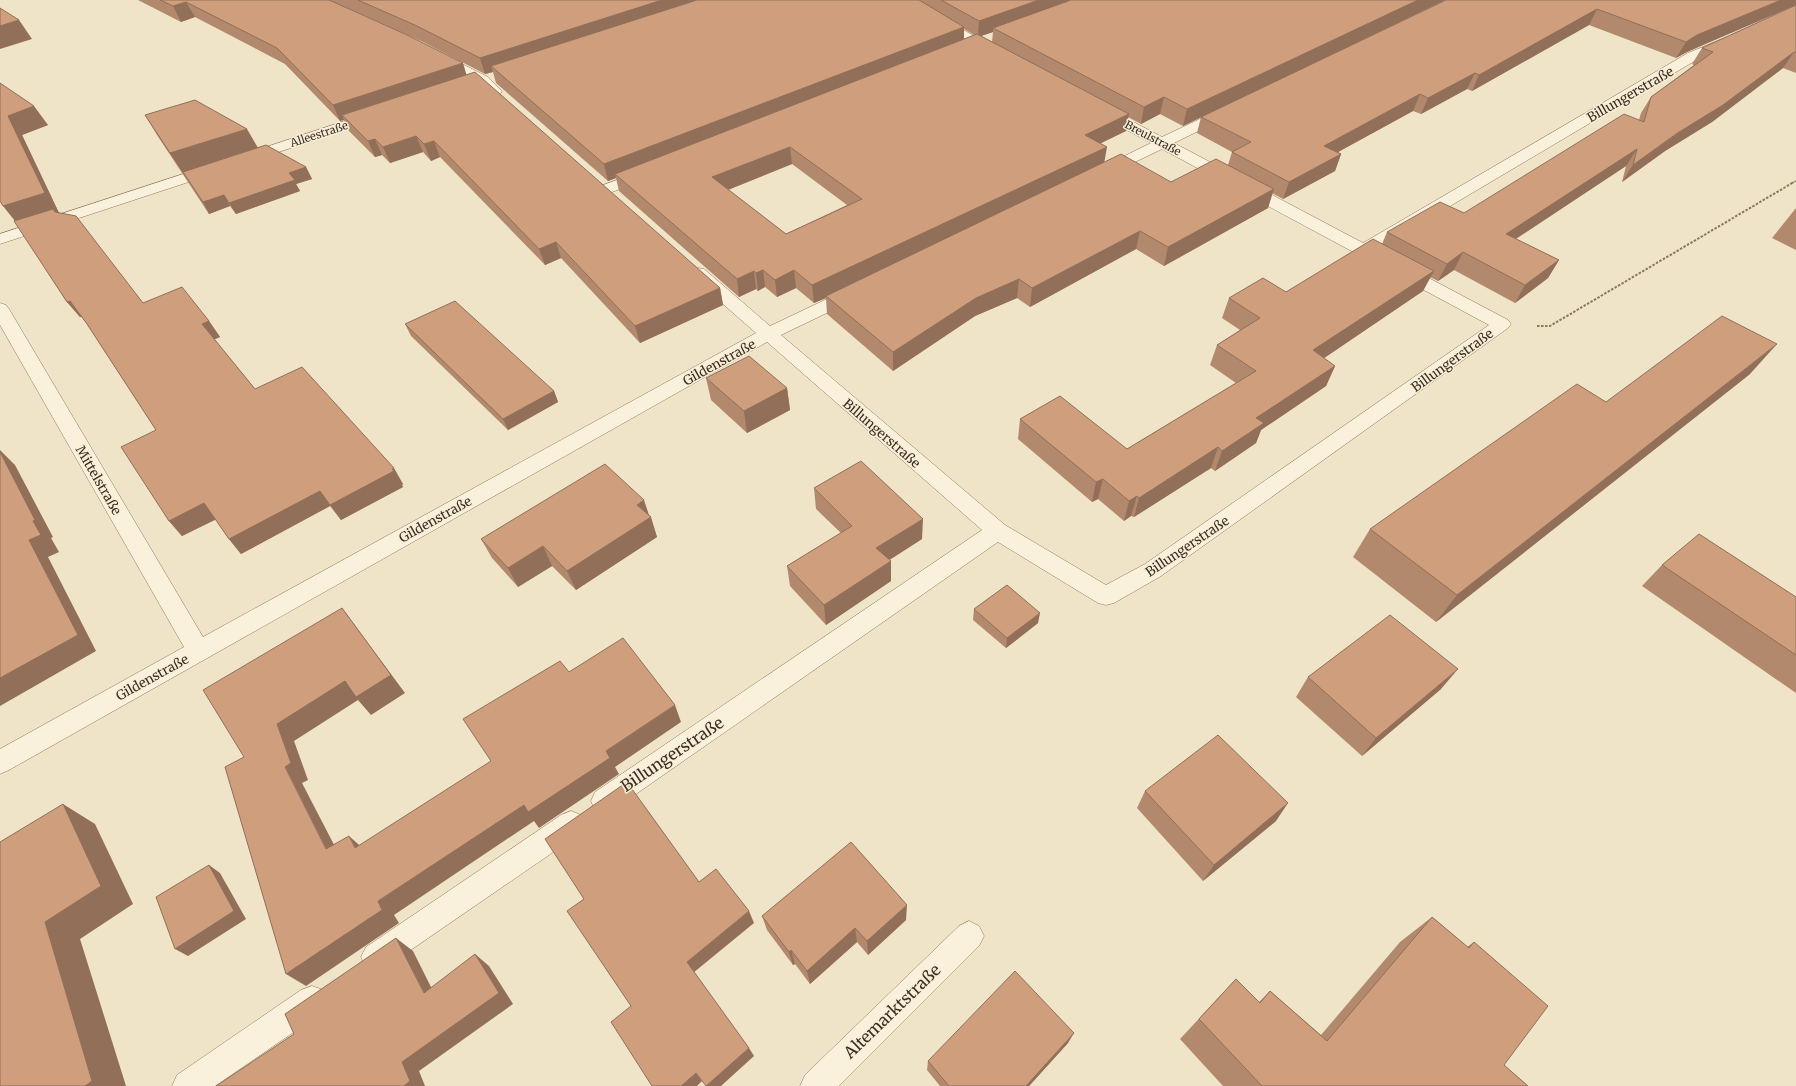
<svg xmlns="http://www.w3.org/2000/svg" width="1796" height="1086" font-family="Merriweather,serif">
<rect width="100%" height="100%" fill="#f0e4c8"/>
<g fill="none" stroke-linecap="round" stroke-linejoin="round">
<g stroke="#8d765c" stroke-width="1">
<g id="minor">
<polygon points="895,0 910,0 999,50 1001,53 994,57 989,56"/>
<polygon points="1725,38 1730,39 1731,42 1730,45 1698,59 1376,250 1508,320 1511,324 1508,328 1161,576 1114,603 1106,605 1098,603 998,542 613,810 604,814 595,810 591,801 595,792 982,530 767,342 9,770 0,774 0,749 184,647 0,325 0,303 6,305 9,309 203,637 756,333 692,277 689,273 692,269 698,268 704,269 770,326 848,289 854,288 860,289 863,293 860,297 781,335 1005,525 1106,585 1145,564 1489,325 1162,149 1108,175 1098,175 1095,172 1098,169 1151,143 1095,113 1093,110 1095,107 1105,107 1162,137 1221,109 1231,109 1233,112 1231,115 1174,143 1363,243 1688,53"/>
<polygon points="438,52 488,77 502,91 500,94 490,94 478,83 433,59 431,56 433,53"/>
<polygon points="375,111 380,112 382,115 380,118 249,162 239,162 236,159 239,156"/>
<polygon points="214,164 219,166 222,169 219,172 0,244 0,234"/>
<polygon points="644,170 649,172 652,175 649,178 604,195 598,193 596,190 598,187"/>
<polygon points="571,811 581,815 585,824 581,833 386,967 376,972 366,967 361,957 366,947 561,815"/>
<polygon points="969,921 979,926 984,936 979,946 839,1086 800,1086 805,1075 959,926"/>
<polygon points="312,986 323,990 327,1001 323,1012 215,1086 172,1086 177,1075 301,990"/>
</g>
</g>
<polyline stroke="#8d765c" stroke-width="1.5" stroke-dasharray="2 1" stroke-linecap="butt" points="1792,183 1796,181"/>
<polyline stroke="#8d765c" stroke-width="2" stroke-dasharray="2.5 1.5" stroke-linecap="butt" points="1537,326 1550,326 1794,182"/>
<use href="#minor" fill="#faf1dc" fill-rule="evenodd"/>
</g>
<g fill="#b2896c" fill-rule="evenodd">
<path d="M138 0H1445L1311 64 1446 0H1796L1687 52 1676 58 1589 25 1472 91 1467 89 1421 114 1413 111 1338 152 1341 154 1335 171 1283 199 1272 193 1268 208 1164 266 1136 249 1030 307 1017 298 975 316 893 371 827 314 826 298 814 303 796 288 777 297 765 287 758 291 756 289 739 297 619 191 616 178 608 181 496 83 493 72 485 74 423 42 338 4 466 75 720 288 723 305 640 343 561 258 545 265 440 157 431 161 423 152 390 163 382 155 375 157 349 131 344 120 340 121 285 64 195 17 181 22ZM964 29 974 35 964 39ZM993 32 992 42 981 36ZM1160 114 1183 126 1201 117 1197 133 1232 152 1228 165 1171 182 1104 162 1100 143 1126 131 1128 117 1141 124ZM792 164 847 205 786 234 728 190Z"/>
<polygon points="1796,5 1796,73 1783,68 1712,122 1665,151 1622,182 1626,166 1516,239 1559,260 1548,278 1515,303 1454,270 1438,281 1430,277 1423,291 1324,358 1335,366 1326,386 1261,430 1256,443 1215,471 1211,468 1134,517 1131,516 1124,521 1098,499 1092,502 1018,439 1020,419 1127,449 1236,383 1210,365 1217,345 1240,330 1222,318 1229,298 1286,292 1382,244 1387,232 1464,213 1639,120 1641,113 1651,97 1694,65 1692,64 1702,48"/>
<polygon points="0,83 48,125 22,135 59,213 143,303 209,321 220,337 214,339 255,389 403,484 402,485 403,487 341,520 330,506 241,554 229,539 215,519 182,536 169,521 156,430 87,324 82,317 80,317 67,302 15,221"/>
<polygon points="145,115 258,148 306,167 312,179 296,184 300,191 236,214 230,206 209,214 157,135"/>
<polygon points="1796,208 1796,250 1772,238"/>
<polygon points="405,324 554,391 558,402 508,430 411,336"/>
<polygon points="1750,374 1436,622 1353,557 1370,529"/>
<polygon points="706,378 787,388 790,410 747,433 711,400"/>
<polygon points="814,488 922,539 889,560 891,561 891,581 826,625 790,586 787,566 841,533 816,509"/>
<polygon points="649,515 657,537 576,590 552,566 518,587 492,558 481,539"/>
<polygon points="1662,565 1796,597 1796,693 1642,586"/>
<polygon points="974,609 1038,623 1006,648 973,620"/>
<polygon points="1308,677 1441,689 1362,756 1296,697"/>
<polygon points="1145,791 1276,821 1203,881 1137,808"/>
<polygon points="762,916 906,920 868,955 857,942 810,984 795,964 793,965 767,930"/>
<polygon points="1432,917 1467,947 1474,942 1504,1065 1528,1086 1223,1086 1180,1039 1236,979 1259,1002 1270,991 1321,1035 1400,942"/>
<polygon points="1068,1043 1029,1086 940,1086 927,1070 928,1061"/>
</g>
<g fill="#916f58">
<polygon points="662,0 713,0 491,66 493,72 485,74 480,58"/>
<polygon points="1039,0 1081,0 993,28 993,32 978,37 979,21"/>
<polygon points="1418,0 1445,0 1183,126 1187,109"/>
<polygon points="1781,0 1796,0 1796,5 1687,52 1676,58 1686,42 1697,35"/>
<polygon points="186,2 195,17 181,22 173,6"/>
<polygon points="1597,9 1589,25 1472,91 1479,75"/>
<polygon points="19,20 32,39 0,49 0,26"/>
<polygon points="964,27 964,43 615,174 616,178 608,181 604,164"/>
<polygon points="1794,52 1783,68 1712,122 1665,151 1622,182 1633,165"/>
<polygon points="463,63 468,80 342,115 344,120 340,121 333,105"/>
<polygon points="1475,73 1467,89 1421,114 1428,98"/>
<polygon points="1420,94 1413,111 1318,163 1324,146"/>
<polygon points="1164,97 1160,114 1141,124 1144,107"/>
<polygon points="34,106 48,125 22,135 59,213 19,226 3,206 8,116"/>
<polygon points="1129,114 1126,131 1083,152 1085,135"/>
<polygon points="247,129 258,148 183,173 170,153"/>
<polygon points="416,136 423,152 390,163 383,147"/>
<polygon points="375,139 382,155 375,157 368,141"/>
<polygon points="434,141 440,157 431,161 424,144"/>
<polygon points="790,147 792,164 715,195 712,177"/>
<polygon points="1107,147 1104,164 826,296 826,298 814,303 812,285"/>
<polygon points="1637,149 1626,166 1497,251 1506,234"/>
<polygon points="1341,154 1335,171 1283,199 1289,182"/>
<polygon points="306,167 312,179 296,184 300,191 236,214 229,203 289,173"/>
<polygon points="1274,189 1268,208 1164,266 1168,247"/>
<polygon points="224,195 230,206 209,214 203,202"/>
<polygon points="1140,231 1136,249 1030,307 1032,288"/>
<polygon points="556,242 561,258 545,265 539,249"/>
<polygon points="1463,252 1454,270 1438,281 1447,264"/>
<polygon points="1559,260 1548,278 1515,303 1525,285"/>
<polygon points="763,270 765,287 758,291 756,273"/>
<polygon points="794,270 796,288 777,297 775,280"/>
<polygon points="754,271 756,289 739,297 737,279"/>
<polygon points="1434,271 1423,291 1305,371 1313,350"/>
<polygon points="1019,279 1017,298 975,316 893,371 893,352 976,298"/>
<polygon points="720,288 723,305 640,343 635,326"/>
<polygon points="70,301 82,317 80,317 67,302"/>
<polygon points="209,321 220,337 213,340 202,324"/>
<polygon points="1777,344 1750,374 1436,622 1457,595"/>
<polygon points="1335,366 1326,386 1261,430 1256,443 1215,471 1222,451 1256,418"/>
<polygon points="787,388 790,410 747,433 744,411"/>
<polygon points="554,391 558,402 508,430 503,419"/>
<polygon points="1218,447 1211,468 1134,517 1139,498"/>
<polygon points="0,450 15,465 53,537 51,538 59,552 48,557 96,651 0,706 0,678 33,521 0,452"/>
<polygon points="394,468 403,484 402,485 403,487 341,520 330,505"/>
<polygon points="1103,479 1098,499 1092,502 1096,482"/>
<polygon points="320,491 330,506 241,554 229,539"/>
<polygon points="1137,496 1131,516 1124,521 1129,501"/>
<polygon points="644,500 650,518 651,517 657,537 576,590 567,571 637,505"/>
<polygon points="204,503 217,519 182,536 169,521"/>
<polygon points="923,519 922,539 877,568 876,548"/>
<polygon points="543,546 552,566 518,587 508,568"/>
<polygon points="891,561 891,581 826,625 824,605"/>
<polygon points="342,608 405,693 371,715 358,700 294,741 308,780 302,783 344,864 326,849 285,767 277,724"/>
<polygon points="1040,613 1038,623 1006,648 1007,638"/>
<polygon points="1458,669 1441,689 1362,756 1376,738"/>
<polygon points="675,705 681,722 615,767 619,774 539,828 534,821 394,915 399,923 306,986 286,974 378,901"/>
<polygon points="1288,803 1276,821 1203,881 1214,865"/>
<polygon points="63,804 95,824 133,904 80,939 126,1086 85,1086 45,922"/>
<polygon points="349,836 366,851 355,848"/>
<polygon points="209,865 220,873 246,919 188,956 175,949"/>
<polygon points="907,905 906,920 868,955 867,941"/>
<polygon points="749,911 754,923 693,973 687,962"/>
<polygon points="855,928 857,942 810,984 807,971"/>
<polygon points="396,938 413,951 440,1005 424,993"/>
<polygon points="791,950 795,964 793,965 789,952"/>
<polygon points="475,954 489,966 513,1004 419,1071 425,1086 404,1086 402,1062"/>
<polygon points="1074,1033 1068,1043 1029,1086 1026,1086"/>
<polygon points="749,1048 754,1056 721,1086 706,1086"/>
<polygon points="696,1073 702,1081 697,1086 681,1086"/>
</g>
<g fill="#cf9f7d" stroke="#916f58" fill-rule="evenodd">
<polygon points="160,0 329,0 405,34 463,63 333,105 277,48 186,2 173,6"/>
<polygon points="358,0 662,0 480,58 417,26"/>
<polygon points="697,0 919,0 964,27 604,164 491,66"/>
<polygon points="941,0 1039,0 979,21"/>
<polygon points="1071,0 1418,0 1187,109 1164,97 1144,107 993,28"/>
<polygon points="1446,0 1781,0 1697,35 1686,42 1597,9 1479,75 1475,73 1428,98 1420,94 1324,146 1341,154 1289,182 1232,152 1251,142 1201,117"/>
<polygon points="1796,5 1796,52 1794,52 1723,105 1676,134 1633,165 1637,149 1506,234 1559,260 1525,285 1463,252 1447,264 1387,232 1440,202 1464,213 1624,114 1644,122 1651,97 1713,52 1702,48"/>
<polygon points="0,8 19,20 0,26"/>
<path d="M977 34 1129 114 1085 135 1107 147 812 285 794 270 775 280 763 270 756 273 754 271 737 279 615 174ZM790 147 862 199 786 234 712 177Z"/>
<polygon points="475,72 720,288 635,326 556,242 539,249 434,141 424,144 416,136 383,147 375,139 368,141 342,115"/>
<polygon points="0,83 34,106 8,116 45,193 3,206 0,201"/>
<polygon points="195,100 247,129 170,153 145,115"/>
<polygon points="266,145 306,167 289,173 295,180 229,203 224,195 203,202 183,172"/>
<polygon points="1121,154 1171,182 1216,159 1274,189 1168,247 1140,231 1032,288 1019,279 976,298 893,352 826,296"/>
<polygon points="53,209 55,212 76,216 143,303 182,287 209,321 202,324 255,389 302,367 394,468 392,469 394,471 330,505 320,491 229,539 204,503 169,521 121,447 156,430 87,324 70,301 67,302 14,221"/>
<polygon points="1373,239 1434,271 1313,350 1335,366 1256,418 1264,423 1222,451 1218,447 1139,498 1137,496 1129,501 1103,479 1096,482 1020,419 1060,396 1127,449 1256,371 1217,345 1260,318 1229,298 1263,278 1286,292"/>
<polygon points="455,301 554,391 503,419 405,324"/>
<polygon points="1722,316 1777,344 1457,595 1370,529 1577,384 1606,402"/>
<polygon points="749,356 787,388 744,411 706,378"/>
<polygon points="0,452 35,520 33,521 41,535 29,540 78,635 0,678"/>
<polygon points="861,461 923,519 876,548 891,561 824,605 787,566 852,526 814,488"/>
<polygon points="605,464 644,500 637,505 651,517 567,571 543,546 508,568 481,539"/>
<polygon points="1699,534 1796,597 1796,655 1662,565"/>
<polygon points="1007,585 1040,613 1007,638 974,609"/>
<polygon points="342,608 391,675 356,697 345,681 277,724 291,763 285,767 326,849 349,836 355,848 491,761 463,719 560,661 569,672 623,638 675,705 606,751 610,758 528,812 524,805 378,901 382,910 286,974 225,767 244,757 203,690"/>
<polygon points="1390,615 1458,669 1376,738 1308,677"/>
<polygon points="1218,735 1288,803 1214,865 1145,791"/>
<polygon points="627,782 699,882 716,869 749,911 687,962 749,1048 706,1086 696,1073 681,1086 652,1086 611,1022 631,1006 567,911 584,899 545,839"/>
<polygon points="63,804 101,886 45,922 92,1081 85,1086 0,1086 0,842"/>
<polygon points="851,842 907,905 867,941 855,928 807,971 791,950 789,952 762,916"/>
<polygon points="209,865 234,911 175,949 156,897"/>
<polygon points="1432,917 1469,948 1474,942 1548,1006 1504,1065 1528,1086 1262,1086 1199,1019 1236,979 1260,1003 1270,991 1327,1041"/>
<polygon points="396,938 424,993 475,954 499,993 402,1062 410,1081 404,1086 216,1086 294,1034 285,1014"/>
<polygon points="1015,971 1074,1033 1026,1086 949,1086 928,1061"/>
</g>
<g text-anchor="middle" stroke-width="3" stroke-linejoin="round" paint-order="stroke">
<g font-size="11" fill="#3d2e20" stroke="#f7eed8">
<text transform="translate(319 134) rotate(-18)" y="4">Alleestraße</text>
<text transform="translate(1153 138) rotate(28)" y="4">Breulstraße</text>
</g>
<g font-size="13" fill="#3d2e20" stroke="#f7eed8">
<text transform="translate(1630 94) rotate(-30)" y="5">Billungerstraße</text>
<text transform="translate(1452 360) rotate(-36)" y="5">Billungerstraße</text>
<text transform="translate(719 362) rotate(-29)" y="5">Gildenstraße</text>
<text transform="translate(882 433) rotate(41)" y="5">Billungerstraße</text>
<text transform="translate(99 480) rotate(60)" y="5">Mittelstraße</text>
<text transform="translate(435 519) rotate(-29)" y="5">Gildenstraße</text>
<text transform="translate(1187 546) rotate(-34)" y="5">Billungerstraße</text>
<text transform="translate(152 677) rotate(-29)" y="5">Gildenstraße</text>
</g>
<g font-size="16" fill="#3d2e20" stroke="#f7eed8">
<text transform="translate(672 754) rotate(-34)" y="6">Billungerstraße</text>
<text transform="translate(892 1011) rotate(-44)" y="6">Altemarktstraße</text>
</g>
</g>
</svg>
